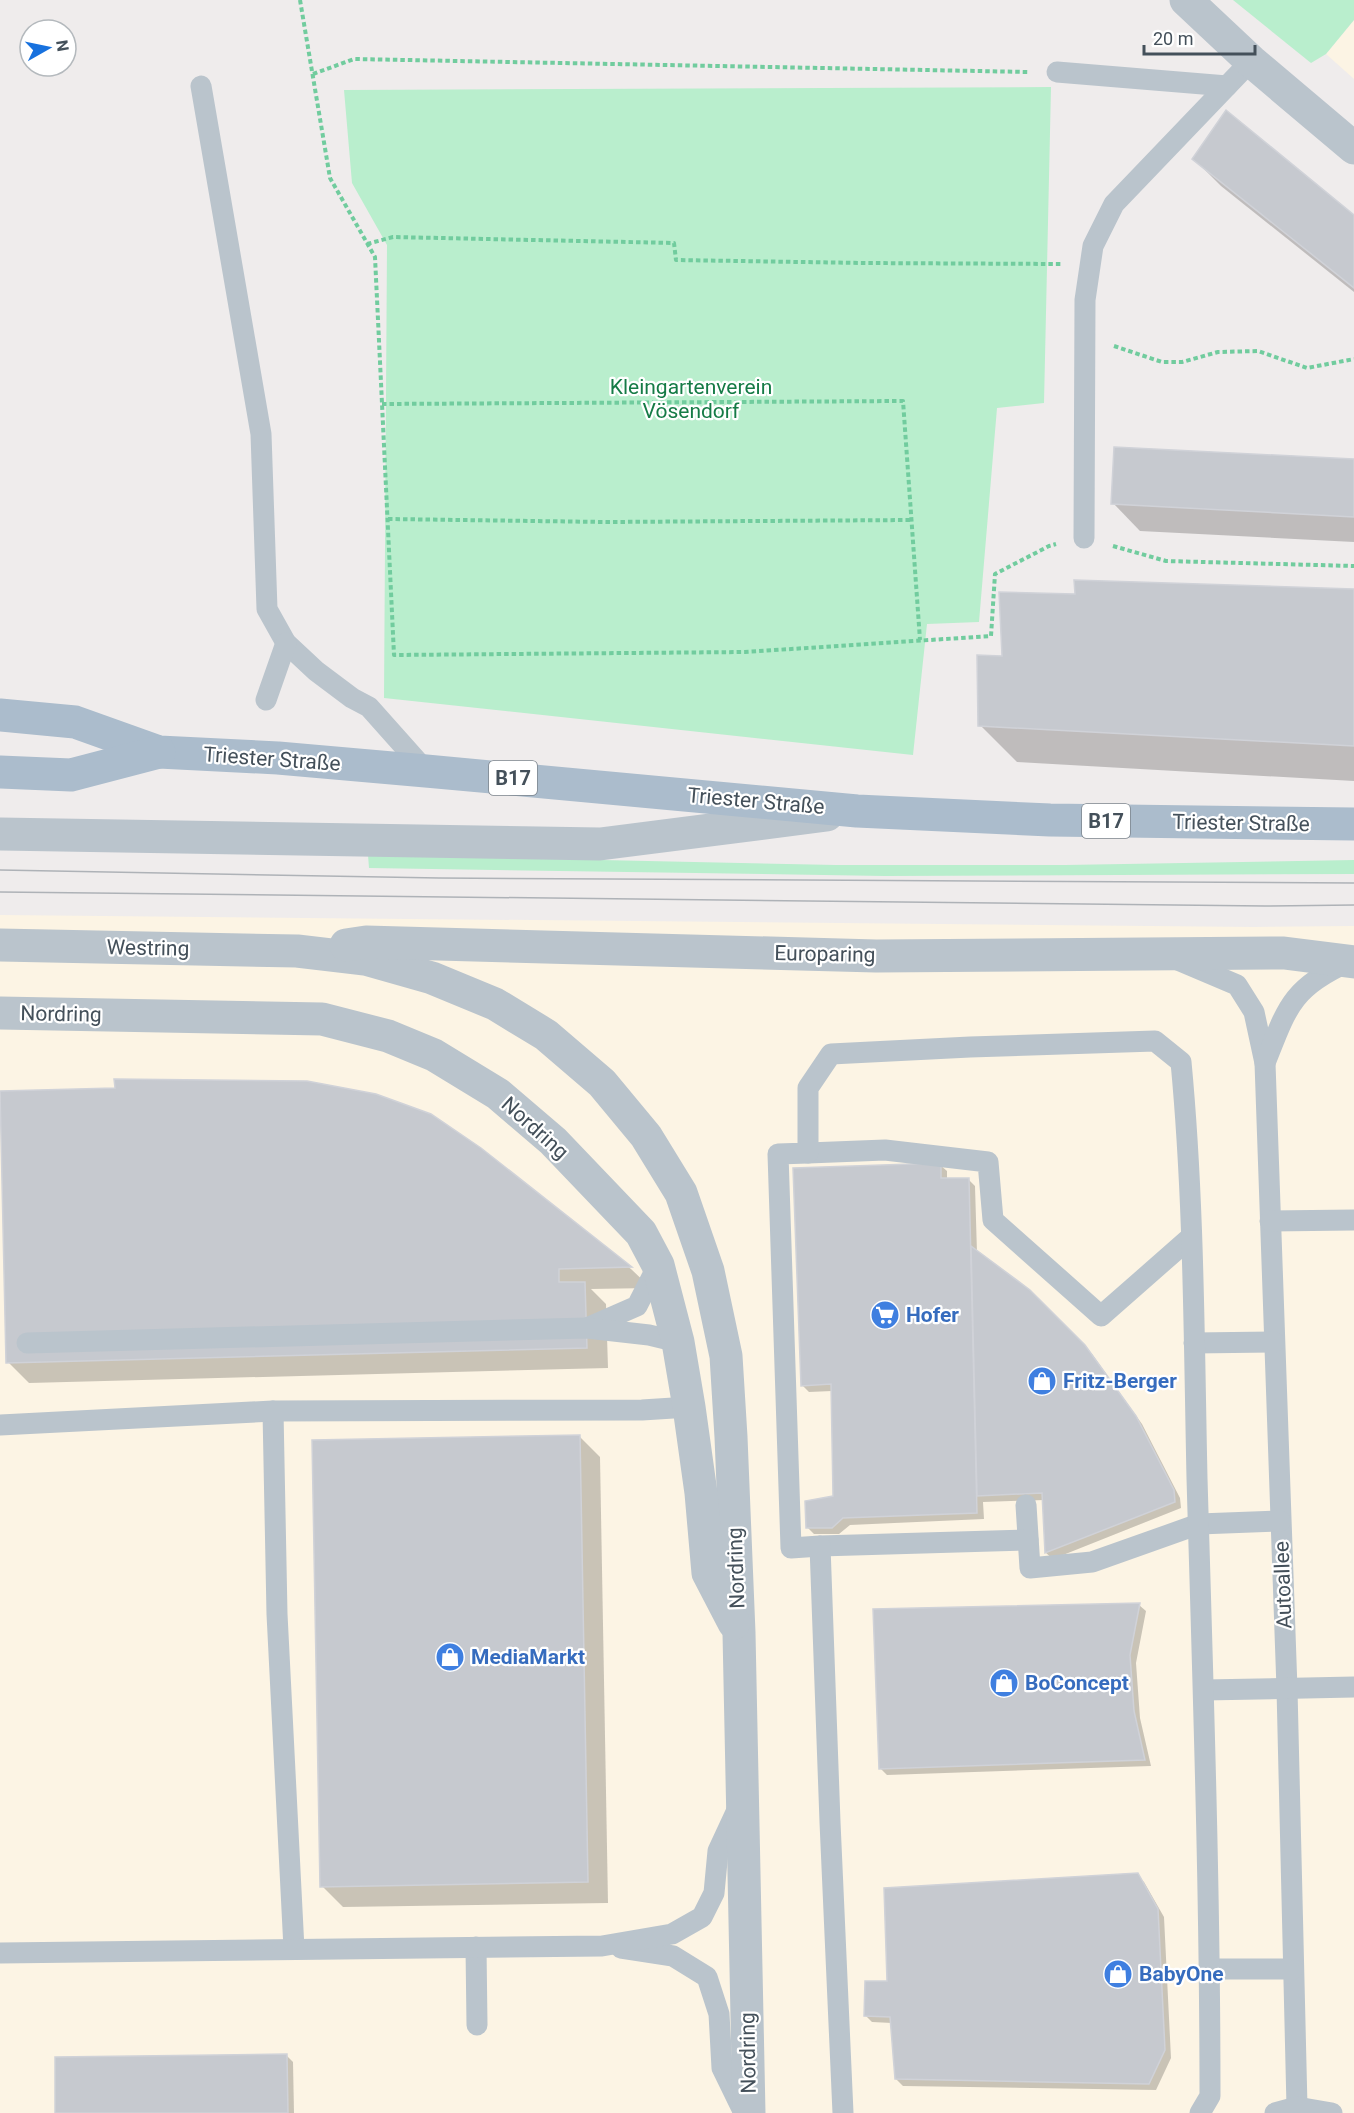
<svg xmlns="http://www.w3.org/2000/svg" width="1354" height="2113" font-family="Roboto,sans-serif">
<rect width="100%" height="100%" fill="#efecec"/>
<g fill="#fcf4e4">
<polygon points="1354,20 1354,79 1326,54"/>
<polygon points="0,915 1254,927 1354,926 1354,2113 0,2113"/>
</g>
<g fill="#b9eecd">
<polygon points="1233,0 1354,0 1354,20 1326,54 1311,63"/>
<polygon points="1051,87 1044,403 997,408 979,622 927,624 913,755 384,698 387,245 352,183 344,90"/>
<polygon points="368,855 836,865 1065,865 1354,860 1354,874 885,876 369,868"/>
</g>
<g fill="#0003">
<polygon points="1194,159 1354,216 1354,292 1221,186"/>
<polygon points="1354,461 1354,542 1140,531 1113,503"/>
<polygon points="1354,590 1354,781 1017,762 980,725 1004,657 1076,596"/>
<polygon points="480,1149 631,1269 651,1288 591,1289 606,1304 608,1368 29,1383 8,1362"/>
<polygon points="940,1165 947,1171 947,1180 968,1179 975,1186 977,1253 1029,1292 1092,1354 1142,1424 1180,1498 1181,1508 1053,1559 1046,1553 1044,1500 983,1502 984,1519 850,1525 839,1534 814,1534 808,1528 835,1497 832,1391 809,1392 802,1385"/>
<polygon points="579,1436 600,1457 608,1903 343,1907 322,1886"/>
<polygon points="1139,1605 1146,1611 1136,1663 1140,1718 1151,1766 887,1775 880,1768"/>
<polygon points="1137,1875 1144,1882 1164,1917 1171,2058 1156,2090 903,2086 896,2079 892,2023 872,2022 866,2016 889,1982"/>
<polygon points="286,2055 293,2062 294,2113 57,2113"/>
</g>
<g fill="#c6c9cf" stroke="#d0d2d8" stroke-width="1.5">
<polygon points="1226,110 1354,215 1354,288 1192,159"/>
<polygon points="1114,447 1354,459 1354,517 1111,504"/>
<polygon points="1074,580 1354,589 1354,746 978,726 977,655 1002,656 999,592 1075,594"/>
<polygon points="114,1079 307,1081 376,1094 431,1114 481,1148 632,1267 559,1269 559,1282 585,1282 587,1348 6,1363 0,1091 115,1088"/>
<polygon points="941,1163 941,1178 969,1178 977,1513 843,1518 832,1528 806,1528 805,1501 833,1496 831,1384 801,1386 793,1168"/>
<polygon points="971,1246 1030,1290 1085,1345 1136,1416 1174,1490 1175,1502 1045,1553 1042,1493 977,1496"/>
<polygon points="580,1435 588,1882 320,1887 312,1440"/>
<polygon points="1140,1603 1130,1655 1134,1711 1145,1760 879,1769 873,1609"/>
<polygon points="1138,1873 1158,1909 1165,2050 1149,2084 895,2079 890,2017 864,2016 865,1981 887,1981 884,1888"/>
<polygon points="287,2054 288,2113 55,2113 55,2057"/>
</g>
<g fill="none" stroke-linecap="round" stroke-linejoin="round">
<g stroke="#71cc9e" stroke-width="4" stroke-dasharray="4.5 3" stroke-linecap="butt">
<polyline points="300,0 330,178 375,257 394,655 745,652 991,636 995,574 1049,546 1056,544"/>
<polyline points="313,74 354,59 1029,72"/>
<polyline points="367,244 393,237 674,243 676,260 863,263 1062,264"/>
<polyline points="1114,346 1162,362 1182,362 1218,352 1258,351 1307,368 1354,359"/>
<polyline points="382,404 903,401 920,640"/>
<polyline points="388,519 606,522 912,520"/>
<polyline points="1113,546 1166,561 1354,566"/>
</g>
<g stroke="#bac4cc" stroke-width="21">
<polyline points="1057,72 1227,86"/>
<polyline points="201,86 261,434 267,609 286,643 316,671 352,698 369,707 426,771"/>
<polyline points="1084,538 1085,300 1093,246 1114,204 1251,61"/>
<polyline points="266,700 286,643"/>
<polyline points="1178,960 1237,985 1254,1012 1265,1063 1287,1689 1297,2107"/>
<path d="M1265 1063C1287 1008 1291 988 1348 962"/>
<polyline points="808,1153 885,1150 988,1162 993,1220 1101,1316 1191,1237"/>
<polyline points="1270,1221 1354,1220"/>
<polyline points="589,1327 637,1306 658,1265"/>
<polyline points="27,1343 587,1328 649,1335 678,1342"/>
<polyline points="1194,1343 1274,1342"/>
<polyline points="273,1411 277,1614 294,1949"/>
<polyline points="0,1425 273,1411 642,1410 689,1407"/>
<polyline points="1026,1505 1030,1568 1092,1562 1199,1524 1280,1521"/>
<polyline points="820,1546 1028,1540"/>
<polyline points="1204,1690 1354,1687"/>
<polyline points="476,1947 477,2025"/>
<polyline points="621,1948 673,1956 707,1977 719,2014 722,2068 744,2113"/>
<polyline points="0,1953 602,1946 672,1934 702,1917 714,1893 718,1851 738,1808"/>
<polyline points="1210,1969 1293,1969"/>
<path d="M843 2113 830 1822 820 1546 791 1548 778 1154 808 1153V1088L831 1054 970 1047 1155 1041 1181 1062C1194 1199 1194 1340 1197 1478 1203 1684 1210 1890 1210 2096L1200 2113"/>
<polyline points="1275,2113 1297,2107 1332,2113"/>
</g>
<g stroke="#bac4cc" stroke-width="33">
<polyline points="1186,0 1251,61 1354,148"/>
<polyline points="0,834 600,844 827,815"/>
<polyline points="0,945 297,951 365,959 432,978 495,1004 546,1035 602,1083 646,1136 681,1193 708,1271 726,1356 731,1437 739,1633 749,2113"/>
<polyline points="346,945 366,942 876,956 1284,953 1354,962"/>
<polyline points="0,1013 322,1019 388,1036 434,1055 498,1094 553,1141 641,1233 658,1265 678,1342 689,1407 701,1493 708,1573 734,1623"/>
</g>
<g stroke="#abbccc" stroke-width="33">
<polyline points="0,715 75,722 159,752 278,758 426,771 857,811 1050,820 1354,824"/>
<polyline points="0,772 71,775 159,752"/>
</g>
<g stroke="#aeb2b7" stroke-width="1.5">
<polyline points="0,870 439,878 1354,883"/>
<polyline points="0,892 1265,906 1354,905"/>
</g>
</g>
<defs>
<g id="supermarket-disc" transform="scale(1.5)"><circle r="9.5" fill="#3f7fe0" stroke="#fff"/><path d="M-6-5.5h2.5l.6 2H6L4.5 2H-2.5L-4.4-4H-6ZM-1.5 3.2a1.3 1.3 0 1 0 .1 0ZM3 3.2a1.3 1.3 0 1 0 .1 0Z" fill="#fff"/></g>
<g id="shop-disc" transform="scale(1.5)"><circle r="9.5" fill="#3f7fe0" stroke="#fff"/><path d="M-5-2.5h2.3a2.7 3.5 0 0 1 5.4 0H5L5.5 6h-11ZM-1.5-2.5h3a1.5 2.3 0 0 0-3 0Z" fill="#fff"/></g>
</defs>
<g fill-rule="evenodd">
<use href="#supermarket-disc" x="885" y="1315"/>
<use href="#shop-disc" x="1042" y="1381"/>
<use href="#shop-disc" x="450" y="1657"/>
<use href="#shop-disc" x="1004" y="1683"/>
<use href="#shop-disc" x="1118" y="1974"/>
</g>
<g text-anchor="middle" stroke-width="4.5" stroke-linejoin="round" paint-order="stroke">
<g fill="#fff" stroke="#7c848c" stroke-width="1.5">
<rect x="489" y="761" width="48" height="34" rx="4.5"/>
<rect x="1082" y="804" width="48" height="34" rx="4.5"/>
</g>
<g font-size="20" font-weight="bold" fill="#44505a">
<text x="513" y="785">B17</text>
<text x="1106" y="828">B17</text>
</g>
<g font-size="21" fill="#157b46" stroke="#fff">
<text x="691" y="394">Kleingartenverein<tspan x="691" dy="24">Vösendorf</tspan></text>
</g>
<g font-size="21" fill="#44505a" stroke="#fff">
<text transform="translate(272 759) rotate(4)" y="7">Triester Straße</text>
<text transform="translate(756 801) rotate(5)" y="7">Triester Straße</text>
<text transform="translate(1241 823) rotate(1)" y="7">Triester Straße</text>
<text transform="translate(148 948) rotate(1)" y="7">Westring</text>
<text transform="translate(825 954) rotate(1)" y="7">Europaring</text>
<text transform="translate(61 1014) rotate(1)" y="7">Nordring</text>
<text transform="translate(535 1128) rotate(42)" y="7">Nordring</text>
<text transform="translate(736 1568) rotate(-92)" y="7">Nordring</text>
<text transform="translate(1283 1585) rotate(-92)" y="7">Autoallee</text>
<text transform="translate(748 2053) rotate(-91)" y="7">Nordring</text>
</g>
<g font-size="21" font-weight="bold" fill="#366cbe" stroke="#fff" text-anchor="start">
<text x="906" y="1322">Hofer</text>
<text x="1063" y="1388">Fritz-Berger</text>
<text x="471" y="1664">MediaMarkt</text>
<text x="1025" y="1690">BoConcept</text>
<text x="1139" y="1981">BabyOne</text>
</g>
</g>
<g transform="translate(48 48) rotate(81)"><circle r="28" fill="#ffffff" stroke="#b4b9bd" stroke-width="1.5"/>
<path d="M0-4.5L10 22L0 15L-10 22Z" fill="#1771de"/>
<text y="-9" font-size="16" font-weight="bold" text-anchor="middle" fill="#44505a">N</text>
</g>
<path d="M1144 45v9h111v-9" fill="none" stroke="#44505a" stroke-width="3"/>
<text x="1153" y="45" font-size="18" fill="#44505a" stroke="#ffffff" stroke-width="4.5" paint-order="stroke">20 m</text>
</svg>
